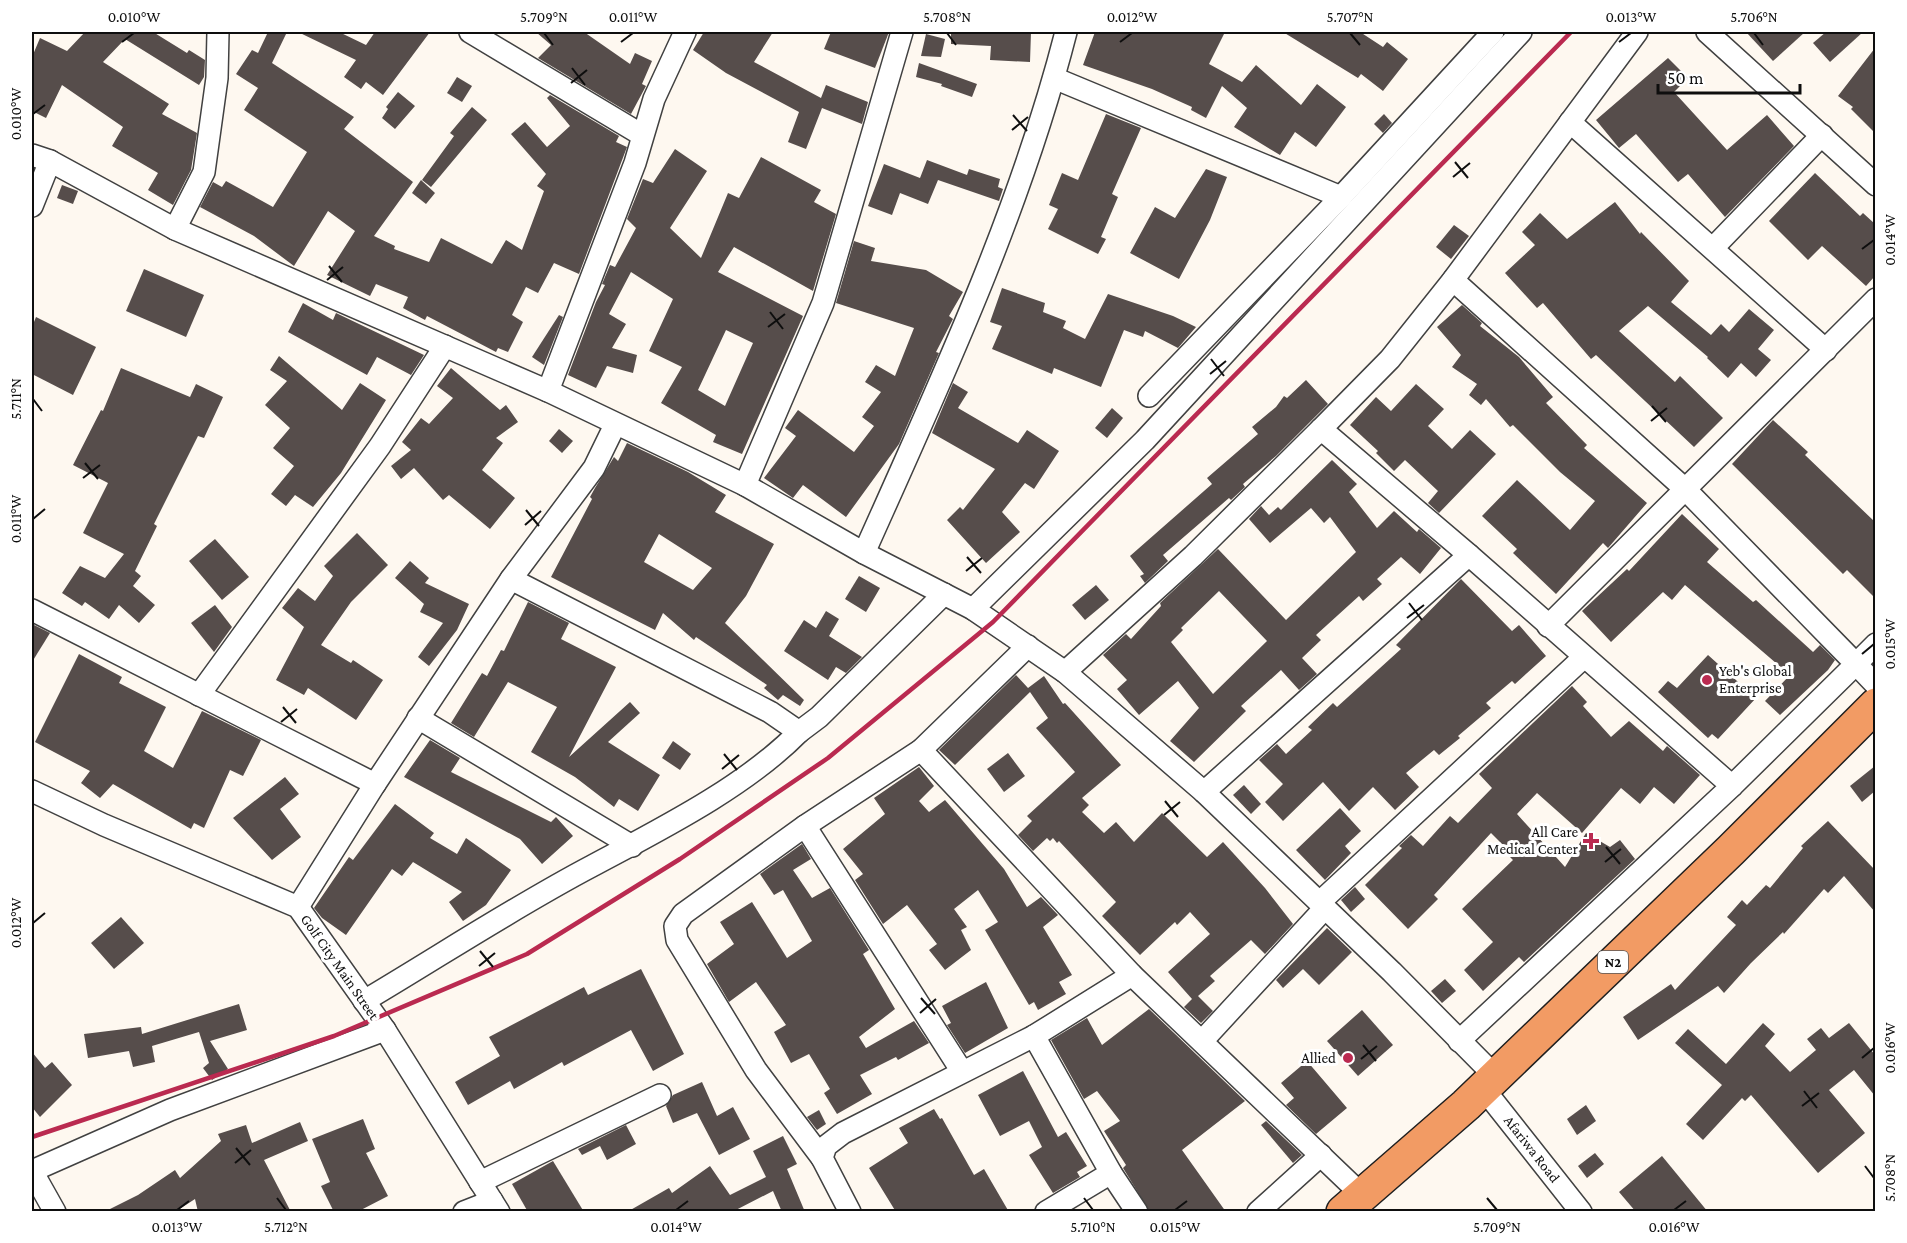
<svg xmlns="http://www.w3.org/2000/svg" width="1907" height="1243" font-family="'Crimson Pro',serif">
<rect width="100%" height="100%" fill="#fef8f0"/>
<g fill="#564d4b" fill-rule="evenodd">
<polygon points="85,32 153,32 187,53 189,50 205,60 204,77 199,85 125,39 103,62 169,104 162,114 197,133 191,170 173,205 148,190 158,173 112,146 123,127 62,85 46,118 32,111 32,57 40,38 67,51"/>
<polygon points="268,32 287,32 272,63 354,117 344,129 413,182 374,236 395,246 394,249 429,262 441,238 492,264 506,240 522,250 544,191 537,186 546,174 511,134 525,122 547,147 570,126 547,98 550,95 619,136 616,142 627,147 579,274 554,263 538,293 526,287 512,315 523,322 508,352 498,348 496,352 427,316 425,320 403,308 408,297 376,284 370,296 327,275 355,231 328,211 294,266 254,236 200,207 213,182 222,187 226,181 273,207 307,152 244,110 258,88 236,74 252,50 258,53"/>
<polygon points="298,32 339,32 366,45 375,32 430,32 383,95 366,82 361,89 344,77 356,60"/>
<polygon points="536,32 584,32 630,64 635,53 652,61 642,84 646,86 631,114 538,58 551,45"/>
<polygon points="704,32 773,32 754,62 821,98 826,85 868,102 862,124 822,108 806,149 788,142 799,112 726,73 693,50"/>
<polygon points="831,32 889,32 875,68 824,49"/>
<polygon points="951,32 1031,32 1030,62 990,60 991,46 951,44"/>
<polygon points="1095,32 1225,32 1209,64 1242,82 1256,65 1301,105 1317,84 1346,107 1316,147 1295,132 1280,155 1234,127 1247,108 1222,86 1206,118 1191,110 1192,107 1152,89 1083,65"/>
<polygon points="1283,32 1360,32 1383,47 1387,42 1408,59 1383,91 1361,74 1358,78"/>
<polygon points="1746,32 1805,32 1773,61"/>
<polygon points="1826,32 1863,32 1830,62 1813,43"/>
<polygon points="926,34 945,39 941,57 921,56"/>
<polygon points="1875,48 1875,133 1851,109 1853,107 1838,96"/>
<polygon points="1668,58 1688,78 1674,92 1727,150 1767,115 1794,146 1725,217 1688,174 1678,182 1636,134 1619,148 1596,120"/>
<polygon points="919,63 977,84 972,97 941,86 942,84 916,77"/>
<polygon points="457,77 472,86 462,102 447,93"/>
<polygon points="398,92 415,106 395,129 382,118 388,109 386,107"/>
<polygon points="472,107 487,120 431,187 422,180 454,136 450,133"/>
<polygon points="1106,114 1141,128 1112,194 1118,197 1101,237 1106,239 1098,254 1048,229 1058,209 1049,205 1062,173 1078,180"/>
<polygon points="1384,114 1392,123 1383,133 1374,124"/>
<path d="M675 149 707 171 670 228 701 258 728 193 739 198 761 157 821 190 814 202 836 214 813 291 734 247 718 272 803 316 742 454 713 442 716 435 661 403 682 367 649 351 673 299 631 272 609 314 626 324 612 348 637 355 633 373 607 366 596 388 568 375 596 302 605 285 602 284 610 265 615 267 636 228 627 219 643 179 653 183ZM726 330 753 343 725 406 698 390Z"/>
<polygon points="927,160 967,175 969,169 1000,179 998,187 1003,189 999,201 938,180 928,204 900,193 892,215 868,206 884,164 920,178"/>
<polygon points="1206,169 1227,177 1210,220 1179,279 1130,253 1155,207 1175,218"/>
<polygon points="1815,173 1860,216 1863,213 1875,224 1875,276 1866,286 1822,246 1808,260 1769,221"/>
<polygon points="421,180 435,193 426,204 412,193"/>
<polygon points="62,185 78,191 73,204 57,198"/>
<polygon points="1615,202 1640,234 1641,232 1689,281 1671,302 1711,335 1721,324 1729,332 1749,309 1774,330 1758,349 1771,360 1756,377 1741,363 1728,378 1707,358 1708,357 1648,306 1619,331 1675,382 1680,376 1723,418 1694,447 1596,355 1591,359 1543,303 1537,308 1505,273 1535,245 1522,232 1540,213 1567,239"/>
<polygon points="1454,225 1469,236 1451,259 1436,247"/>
<polygon points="854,241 875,248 871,261 926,270 963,292 949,316 953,319 936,352 939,353 899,444 846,517 803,485 793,498 764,478 796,436 785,428 798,410 854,452 874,426 862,417 881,392 865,382 876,365 895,376 914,328 836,303"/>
<polygon points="144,269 204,295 186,337 126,311"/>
<polygon points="1002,288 1045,303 1043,312 1066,321 1063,328 1085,339 1108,294 1173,316 1196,327 1178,348 1145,331 1143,337 1124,330 1101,387 1054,368 1052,374 992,349 1002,326 990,322"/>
<polygon points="303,303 333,320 336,313 424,355 411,375 377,357 367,375 288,332"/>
<polygon points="1462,305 1482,323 1480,326 1519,357 1553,397 1546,403 1587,445 1584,448 1647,503 1608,548 1603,543 1556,594 1513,553 1517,549 1482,516 1517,480 1570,530 1595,501 1560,472 1513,425 1510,427 1486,399 1481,405 1469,395 1477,384 1452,367 1461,355 1437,327"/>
<polygon points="559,315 563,317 544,365 532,357"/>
<polygon points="36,317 96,347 73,395 32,374 32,327"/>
<polygon points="279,356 342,410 360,383 386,400 341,473 313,507 295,495 286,506 271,494 294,466 273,448 290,428 265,405 287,381 270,370"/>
<polygon points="121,368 190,397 196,384 223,397 204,438 198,436 154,524 157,526 135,571 141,576 133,586 155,605 139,623 119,605 109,619 85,602 82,606 62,593 80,566 105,578 124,554 83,533 108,483 73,465 101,410 103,411"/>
<polygon points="451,368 500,410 506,405 518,422 496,438 503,443 482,470 515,498 490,529 449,495 443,500 414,468 401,479 391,466 411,450 402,442 421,418 429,424 453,398 437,386"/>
<polygon points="1306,380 1328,404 1276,456 1243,484 1245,487 1231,500 1229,498 1163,555 1168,561 1145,583 1140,576 1144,574 1130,556 1212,484 1207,478 1258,434 1252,427 1276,407 1284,396 1287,398"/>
<polygon points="953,383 968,392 958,408 1018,443 1027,430 1059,451 1034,489 1025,483 1002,512 1020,532 986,563 947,520 960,507 963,510 995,469 932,433"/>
<polygon points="1416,384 1444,409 1428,426 1452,449 1470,430 1496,454 1439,513 1428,503 1438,491 1405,460 1394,471 1376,453 1378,451 1350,425 1376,397 1391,411"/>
<polygon points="1112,408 1123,418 1107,438 1095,428"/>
<polygon points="1773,420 1808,452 1805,455 1875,522 1875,598 1847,570 1843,574 1732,464"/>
<polygon points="559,429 573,441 562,453 549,441"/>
<path d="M627 443 688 472 726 495 715 512 774 544 746 596 725 623 804 700 800 706 783 695 778 700 764 688 767 685 696 637 694 640 663 613 655 630 551 577 592 499 590 497 595 488 614 457 618 461ZM659 534 712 568 693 590 644 562Z"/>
<path d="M1332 460 1357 484 1349 492 1377 528 1394 511 1417 532 1419 529 1441 548 1420 574 1401 557 1377 579 1382 584 1363 601 1359 596 1316 635 1321 640 1302 658 1317 674 1299 690 1281 670 1241 706 1246 711 1194 762 1170 741 1199 708 1178 681 1139 715 1117 689 1127 680 1103 655 1126 634 1131 639 1161 606 1160 603 1218 549 1286 620 1356 552 1330 517 1324 523 1311 508 1270 543 1249 519 1261 506 1269 515 1278 507 1281 510ZM1219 591 1267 641 1213 694 1171 642 1183 630 1181 628Z"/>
<polygon points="1682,514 1719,549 1707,562 1753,602 1756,600 1813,652 1820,645 1835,660 1828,670 1780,715 1765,701 1790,675 1685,585 1672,600 1663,592 1611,642 1582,611 1627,569 1629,571"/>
<polygon points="357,533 388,565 351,602 321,645 351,663 353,660 383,680 356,720 308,688 304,695 276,680 304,627 282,608 298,588 315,601 333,576 324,566"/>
<polygon points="215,539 249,577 222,600 189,561"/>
<polygon points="410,561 429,578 425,583 469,604 457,630 429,666 418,657 443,623 420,612 424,604 395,578"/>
<polygon points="859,576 880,588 866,612 845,599"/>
<polygon points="1461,579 1512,631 1519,625 1546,656 1515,684 1512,681 1486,703 1491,708 1458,736 1460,738 1439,755 1434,750 1406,773 1419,787 1395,810 1373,787 1349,811 1323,782 1283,821 1265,802 1283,784 1259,760 1277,744 1286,754 1312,730 1308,727 1333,703 1337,707 1401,649 1396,645"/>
<polygon points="1096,585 1109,600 1085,620 1072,605"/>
<polygon points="528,602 569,623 561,639 616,667 569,757 630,702 640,713 608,742 660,775 638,811 619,799 614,807 575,777 531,752 557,707 508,682 474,737 451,723 482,673 487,676 501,650 504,651"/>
<polygon points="215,605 232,627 214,652 191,623"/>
<polygon points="826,611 839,619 829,636 862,657 846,673 836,667 828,680 784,651 804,620 816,628"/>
<polygon points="32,624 50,633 32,662"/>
<polygon points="79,654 122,677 119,683 166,707 144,751 173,768 202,711 261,740 243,776 230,770 204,828 194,823 191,829 113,784 100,798 81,783 90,771 35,742"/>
<polygon points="1708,655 1756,698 1718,739 1712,734 1708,738 1658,692 1668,681 1677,688"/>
<polygon points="1016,675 1028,688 1044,676 1063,704 1065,703 1121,765 1082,798 1089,805 1082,812 1104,833 1116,822 1134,842 1162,813 1207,857 1223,842 1265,888 1293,924 1265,954 1251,940 1210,976 1215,981 1198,996 1213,1011 1201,1023 1184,1007 1192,999 1168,972 1210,934 1190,912 1177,925 1175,922 1140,955 1102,916 1116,902 1059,841 1057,843 1053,838 1050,841 1047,838 1033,851 1018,835 1032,821 1027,816 1075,772 1036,728 1048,718 1030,692 955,765 939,750"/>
<polygon points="1572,686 1587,702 1583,706 1611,737 1629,721 1663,751 1667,746 1700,775 1674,804 1654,787 1640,804 1621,788 1582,833 1537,793 1517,814 1565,867 1586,833 1610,847 1620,840 1635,859 1524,962 1519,957 1483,991 1464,970 1493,942 1462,909 1513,860 1510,857 1512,854 1491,833 1434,895 1438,899 1408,929 1365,885 1402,848 1399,846 1411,835 1423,846 1450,816 1458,823 1492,788 1479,774"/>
<polygon points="430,740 460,758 451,772 551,822 556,817 573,836 542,864 520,839 404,777"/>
<polygon points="673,741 691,754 680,770 662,758"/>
<polygon points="1008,753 1025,776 1004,792 987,769"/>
<polygon points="1875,766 1875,791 1862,802 1850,786"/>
<polygon points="919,767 934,786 919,801 929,812 945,800 1004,869 1027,907 1041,897 1058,915 1043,927 1072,975 1059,982 1066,994 1038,1010 1034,1002 1029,1005 985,930 998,922 978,890 954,909 967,927 961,930 971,950 945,970 929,950 937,944 907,905 883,924 855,880 863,874 843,849 885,814 874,798"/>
<polygon points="285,777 299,794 280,809 301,837 272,860 233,818"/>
<polygon points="1244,785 1261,804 1251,814 1233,795"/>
<polygon points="395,804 434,833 430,838 457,854 466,838 511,870 486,905 463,921 449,902 462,892 413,862 402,876 392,869 346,935 322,918 314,908 349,857 353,860"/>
<polygon points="1340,808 1361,831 1345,846 1351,853 1325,880 1296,850"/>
<polygon points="1828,821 1875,870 1875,912 1844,876 1828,893 1824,889 1784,934 1783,932 1751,963 1724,993 1718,986 1638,1040 1623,1017 1671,984 1675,990 1736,925 1727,917 1742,900 1747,905 1766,885 1770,888 1803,848 1801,846"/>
<polygon points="802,844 811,859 793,870 812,898 830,888 869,950 863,954 895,1009 859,1037 866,1048 914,1021 929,1043 898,1060 896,1057 860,1075 872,1094 837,1114 824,1093 830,1089 809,1054 791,1063 774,1032 786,1025 756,982 729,1002 707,964 734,944 720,922 752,902 787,958 812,941 783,890 774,895 760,874"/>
<polygon points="1355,887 1365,899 1351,912 1341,900"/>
<polygon points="121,917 144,943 114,969 91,943"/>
<polygon points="1327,928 1352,952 1319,985 1303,969 1283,988 1276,980"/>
<polygon points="641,969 684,1054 653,1071 631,1030 564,1066 562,1062 514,1089 510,1081 468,1105 455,1082 500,1056 489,1037 584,987 588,995"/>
<polygon points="1445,979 1456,991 1442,1003 1431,991"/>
<polygon points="986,982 1008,1028 965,1053 947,1025 951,1023 942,1006"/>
<polygon points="239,1004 247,1030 210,1041 228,1069 212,1080 203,1068 209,1063 199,1032 152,1046 155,1062 133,1067 129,1051 88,1058 84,1034 141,1027 142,1034"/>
<polygon points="1149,1009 1245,1101 1182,1150 1226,1212 1150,1212 1123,1168 1126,1165 1104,1131 1120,1121 1097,1091 1084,1099 1051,1040 1087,1018 1102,1045"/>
<polygon points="1362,1010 1393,1045 1358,1076 1327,1041"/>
<polygon points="1763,1023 1775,1034 1765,1046 1790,1072 1816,1050 1807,1039 1821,1028 1829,1038 1849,1023 1875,1055 1875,1096 1854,1070 1829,1090 1865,1133 1818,1173 1751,1095 1745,1101 1742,1098 1703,1140 1686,1124 1722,1085 1675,1043 1688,1029 1726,1064"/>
<polygon points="32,1052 45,1068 52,1062 72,1085 40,1117 32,1107"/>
<polygon points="1307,1061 1347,1108 1316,1134 1286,1105 1294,1098 1281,1083"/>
<polygon points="1023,1071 1058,1137 1066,1132 1087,1166 1077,1172 1080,1177 1053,1193 1029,1155 1042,1147 1029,1121 1000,1136 978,1095"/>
<polygon points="702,1082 717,1116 733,1107 750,1139 719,1155 697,1113 673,1123 666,1106 673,1095"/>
<polygon points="1586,1105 1596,1121 1577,1135 1567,1119"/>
<polygon points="934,1109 940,1119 942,1118 974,1175 984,1169 1009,1212 896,1212 869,1168 908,1143 899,1128"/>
<polygon points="819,1110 826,1124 817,1130 807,1117"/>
<polygon points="363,1119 375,1149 366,1153 388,1196 357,1212 334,1212 321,1186 330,1182 312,1139"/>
<polygon points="1266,1121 1302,1155 1293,1163 1261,1125"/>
<polygon points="300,1122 308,1141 264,1160 291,1212 198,1212 195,1199 175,1212 104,1212 138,1195 175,1170 180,1178 221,1141 218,1134 246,1125 252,1143"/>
<polygon points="626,1125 636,1144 607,1160 600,1146 582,1155 578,1149"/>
<polygon points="783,1136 797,1164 787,1169 805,1212 782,1212 773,1191 732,1212 627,1212 669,1188 672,1193 710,1166 730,1195 766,1177 753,1151"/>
<polygon points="1595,1153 1604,1164 1587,1178 1578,1166"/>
<polygon points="1662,1156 1708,1212 1636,1212 1619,1192"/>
<polygon points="553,1161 584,1212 528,1212 512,1184"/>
</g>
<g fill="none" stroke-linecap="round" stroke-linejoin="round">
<g stroke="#414141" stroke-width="24">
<g id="minor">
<polyline points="218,32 217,78 204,172 175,229 548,391 745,485 864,553 973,609 1065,672 1204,792 1392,972 1495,1076"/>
<polyline points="470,32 642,135"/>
<polyline points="1707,32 1876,185"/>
<polyline points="1054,78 1341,197"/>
<polyline points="1570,122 1826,350"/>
<polyline points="32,155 50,161"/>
<polyline points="32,206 50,161 175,229"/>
<polyline points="1713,248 1822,135"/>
<polyline points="1453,280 1685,489 1856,664 1732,786"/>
<polyline points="548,391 635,163 654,99 685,32"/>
<polyline points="1149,396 1341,197 1493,32"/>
<polyline points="615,425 594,468 511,579 770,712 799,732 819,717 944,594"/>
<polyline points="1321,429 1390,359 1453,280 1637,32"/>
<polyline points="745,485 823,303 902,32"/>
<path d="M864 553C940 383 1020 212 1066 32"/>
<polyline points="973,609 1145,440 1521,32"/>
<polyline points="32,610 375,784"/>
<polyline points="1548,626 1876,299"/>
<polyline points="1876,644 1856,664 1876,685"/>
<polyline points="1065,672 1193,556 1321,429 1469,555 1732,786 1459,1041"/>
<polyline points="199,695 380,446 445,346"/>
<polyline points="418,718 632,846"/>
<polyline points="921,750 1132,975 1362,1195"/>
<polyline points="32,791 104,825 298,907 385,1030 499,1212"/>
<polyline points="1204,792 1469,555"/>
<polyline points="805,826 961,1070"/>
<polyline points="1320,902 1583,658"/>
<polyline points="298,907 375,784 511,579"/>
<path d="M364 1001C440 956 514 907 592 866 661 829 745 787 799 732"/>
<polyline points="1034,1036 1111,1173 1137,1212"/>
<polyline points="1203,1040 1325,908"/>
<polyline points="1483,1088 1581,1212"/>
<polyline points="822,1158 756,1070 677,940 675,926 683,914 805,826 921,750 1028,646"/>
<polyline points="32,1171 170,1110 385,1030"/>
<polyline points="32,1171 55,1212"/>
<polyline points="480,1182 660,1095"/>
<polyline points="464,1212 492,1201"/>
<polyline points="850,1212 822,1158 826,1146 843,1133 1034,1036 1132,975"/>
<polyline points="1046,1212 1111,1173"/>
<polyline points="1258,1212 1321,1155"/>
</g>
</g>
<g stroke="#1f1f1f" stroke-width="36">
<polyline id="trunk" points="1343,1212 1466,1105 1731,850 1876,705"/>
</g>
<use href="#minor" stroke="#fff" stroke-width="21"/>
<use href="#trunk" stroke="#f29b64" stroke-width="33"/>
<polyline stroke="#ba2a50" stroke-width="4.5" points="32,1137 334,1036 527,954 680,859 828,758 993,622 1571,32"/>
</g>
<path fill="none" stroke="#0e0e0e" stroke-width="2" d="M544 33 553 45M947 33 956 45M1350 33 1360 45M1754 33 1763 45M122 42 134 33M621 42 633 33M1120 42 1132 33M1619 42 1631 33M572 68 585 85M571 83 587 70M33 114 45 105M1013 115 1027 131M1012 130 1028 117M1455 162 1468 178M1453 177 1470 163M1862 249 1874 240M329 266 342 282M327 280 343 267M770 312 783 329M768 327 785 314M1211 359 1224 376M1210 374 1226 361M33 399 42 411M1652 406 1666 422M1651 421 1667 408M85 463 98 479M83 478 100 465M526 510 539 526M33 519 45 509M525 525 541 511M967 557 981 573M966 571 982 558M1409 603 1422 620M1407 618 1424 605M1862 654 1874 644M283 707 296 723M281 722 297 709M724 754 737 770M722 769 739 755M1165 801 1178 817M1164 815 1180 802M1606 847 1620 864M1605 862 1621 849M33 923 45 913M480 951 493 967M479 966 495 953M921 998 935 1014M920 1013 936 999M1363 1045 1376 1061M1862 1058 1874 1048M1361 1059 1377 1046M1804 1091 1817 1108M1802 1106 1819 1093M236 1148 250 1165M235 1163 251 1150M1865 1166 1874 1178M277 1198 286 1210M1084 1198 1093 1210M1487 1198 1497 1210M177 1210 189 1201M676 1210 688 1201M1175 1210 1187 1201M1674 1210 1686 1201"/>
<g fill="#ba2a50" stroke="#fff" stroke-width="2">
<circle cx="1707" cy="680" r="6"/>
<path d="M1588 832h6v6h6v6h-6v6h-6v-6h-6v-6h6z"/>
<circle cx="1348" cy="1058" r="6"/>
</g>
<g text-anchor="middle" stroke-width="6" stroke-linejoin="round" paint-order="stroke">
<rect fill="#fff" stroke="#565656" stroke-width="1.5" x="1598" y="951" width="30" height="22" rx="4.5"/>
<g font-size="14" font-weight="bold" fill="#0e0e0e">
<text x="1613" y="967">N2</text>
</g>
<g font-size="15" fill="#0e0e0e" stroke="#fff" text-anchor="end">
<text x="1719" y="676" text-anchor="start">Yeb's Global<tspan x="1719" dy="17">Enterprise</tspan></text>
<text x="1578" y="837">All Care<tspan x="1578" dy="17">Medical Center</tspan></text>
<text x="1336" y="1063">Allied</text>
</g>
<g font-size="15" fill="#0e0e0e" stroke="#fff">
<text transform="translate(340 967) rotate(55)" y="5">Golf City Main Street</text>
<text transform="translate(1532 1149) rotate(52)" y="5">Afariwa Road</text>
</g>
</g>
<rect width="1907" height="1243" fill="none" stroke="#ffffff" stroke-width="66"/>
<path d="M1658 84v9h142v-9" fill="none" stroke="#0e0e0e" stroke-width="3"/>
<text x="1667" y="84" font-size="18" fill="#0e0e0e" stroke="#ffffff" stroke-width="4.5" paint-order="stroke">50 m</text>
<rect x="33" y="33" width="1841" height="1177" fill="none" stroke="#0e0e0e" stroke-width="2"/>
<g font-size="15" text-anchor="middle" fill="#0e0e0e">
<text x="134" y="22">0.010°W</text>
<text x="544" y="22">5.709°N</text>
<text x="633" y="22">0.011°W</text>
<text x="947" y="22">5.708°N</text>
<text x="1132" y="22">0.012°W</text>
<text x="1350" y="22">5.707°N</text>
<text x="1631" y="22">0.013°W</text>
<text x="1754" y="22">5.706°N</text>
<text transform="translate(16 114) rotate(-90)" y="5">0.010°W</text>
<text transform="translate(1890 240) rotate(-90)" y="5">0.014°W</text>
<text transform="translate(16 399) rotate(-90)" y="5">5.711°N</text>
<text transform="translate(16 519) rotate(-90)" y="5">0.011°W</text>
<text transform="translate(1890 644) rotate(-90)" y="5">0.015°W</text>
<text transform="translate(16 923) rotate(-90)" y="5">0.012°W</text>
<text transform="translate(1890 1048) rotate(-90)" y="5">0.016°W</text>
<text transform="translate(1890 1178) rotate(-90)" y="5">5.708°N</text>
<text x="177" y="1232">0.013°W</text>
<text x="286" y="1232">5.712°N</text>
<text x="676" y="1232">0.014°W</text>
<text x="1093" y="1232">5.710°N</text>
<text x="1175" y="1232">0.015°W</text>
<text x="1497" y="1232">5.709°N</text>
<text x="1674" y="1232">0.016°W</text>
</g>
</svg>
